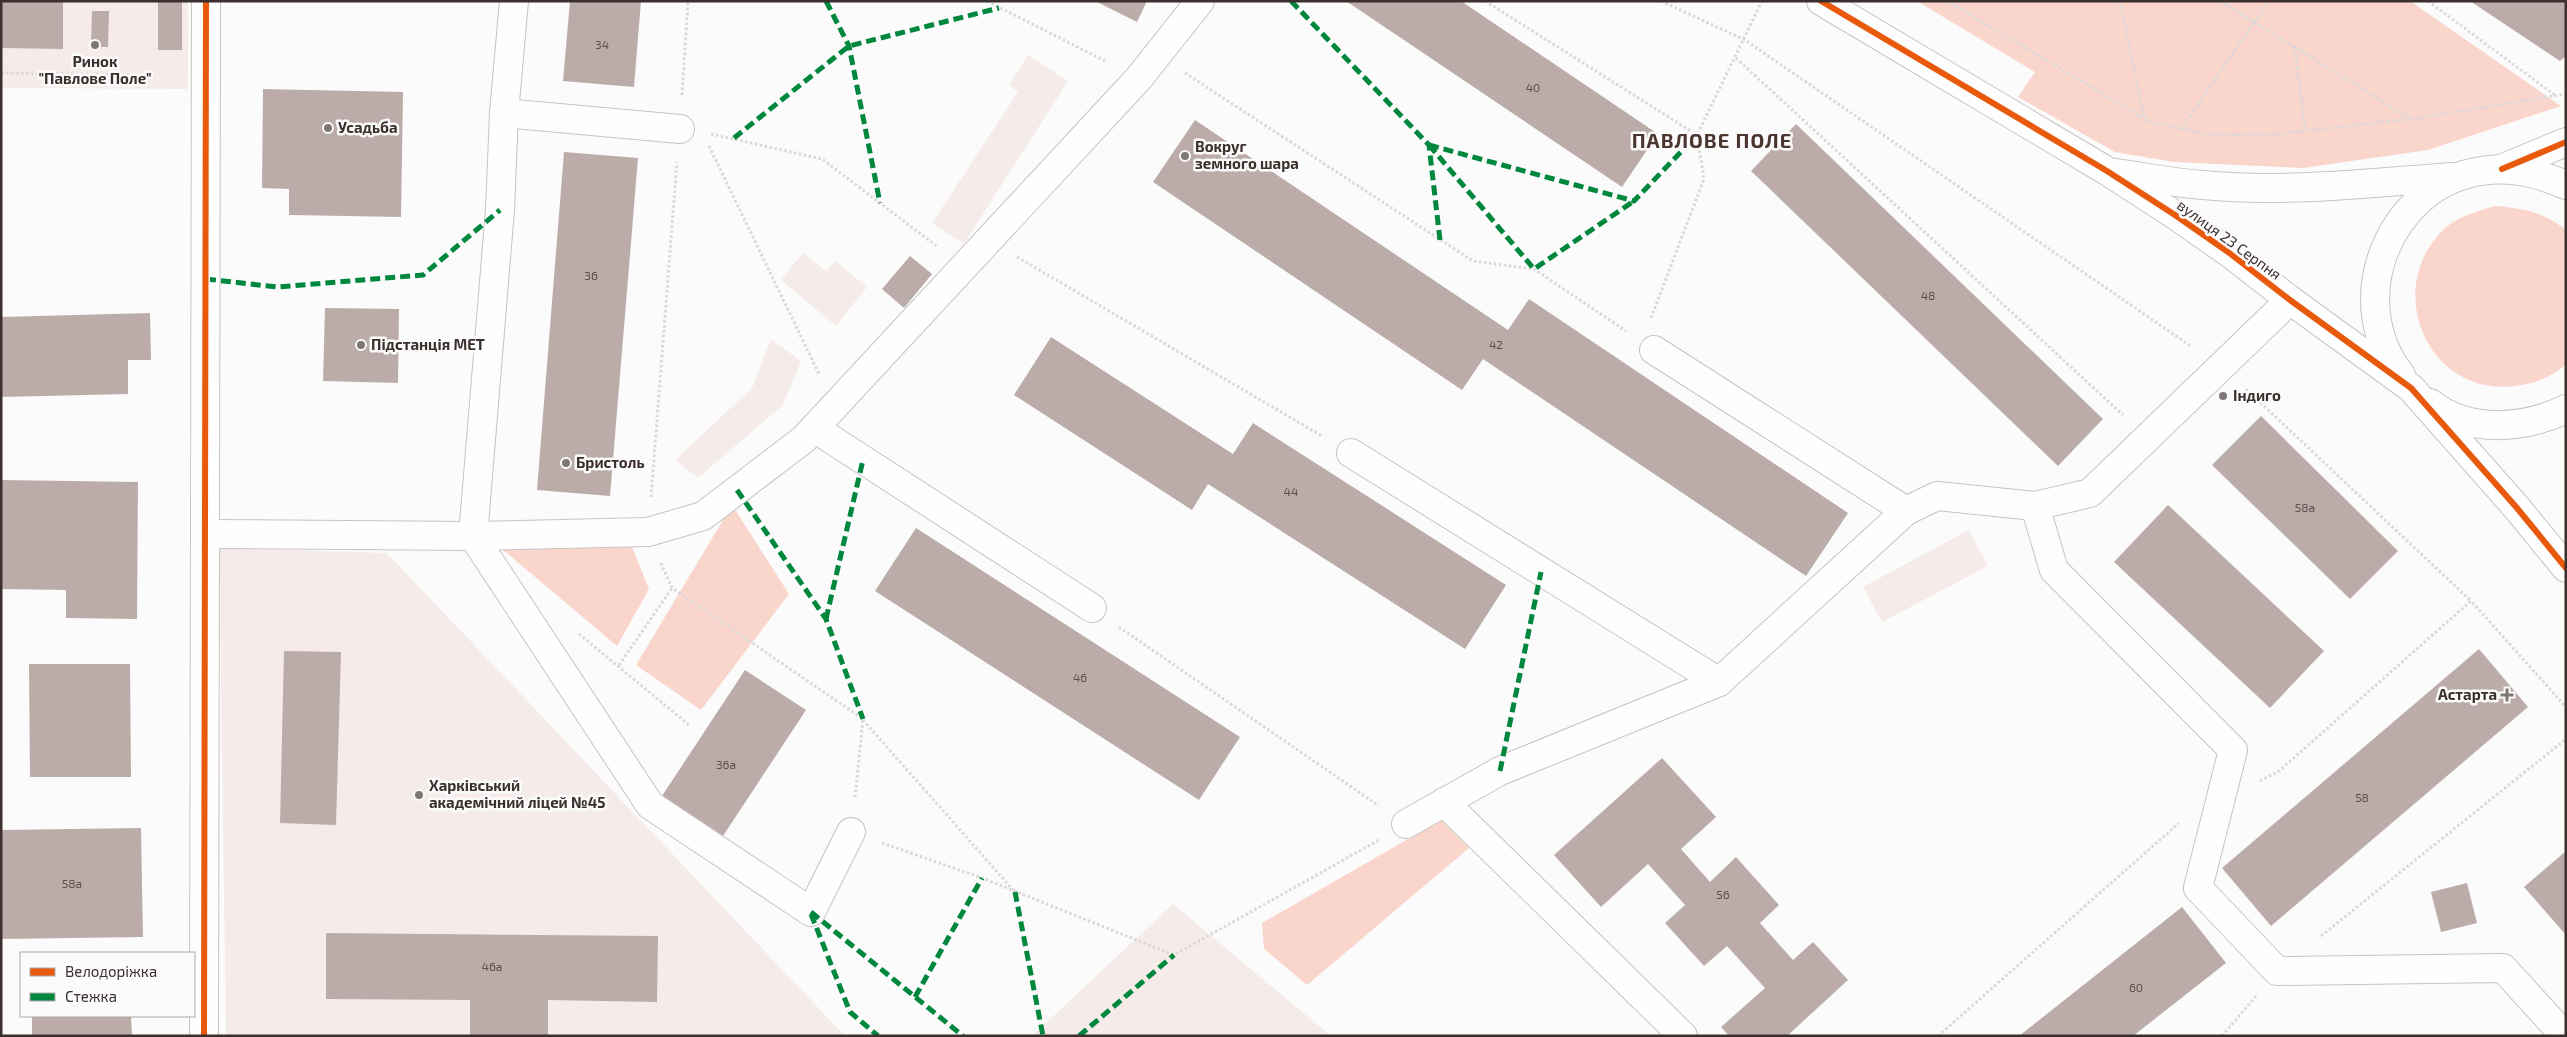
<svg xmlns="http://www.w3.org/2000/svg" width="2567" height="1037" font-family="'Exo 2',sans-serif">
<rect width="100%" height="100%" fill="#fbfbfb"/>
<g fill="#f5ecea">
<polygon points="1,1 188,1 188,89 1,88"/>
<polygon points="1028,55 1068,81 964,244 932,223 1018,92 1009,85"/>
<polygon points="803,253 826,271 835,261 867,287 836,326 781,280"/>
<polygon points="771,339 801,361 783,405 698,478 675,460 752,388"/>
<polygon points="1969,530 1988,566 1882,622 1863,587"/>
<polygon points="219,548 387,553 845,1036 226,1036"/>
<polygon points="1173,904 1331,1036 1032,1036"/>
</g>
<g fill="#fad5cc">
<polygon points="1917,1 2410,1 2561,106 2428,150 2303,168 2174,162 2115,152 2018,97 2035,72"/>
<path d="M2495 206C2522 208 2544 212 2566 230V364C2552 377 2534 384 2515 386 2430 397 2383 293 2441 232 2455 217 2475 212 2495 206Z"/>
<polygon points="732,505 789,594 701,710 636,665"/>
<polygon points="632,547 649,589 617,646 502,549"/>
<polygon points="1441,820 1469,848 1307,985 1264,949 1262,923"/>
</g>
<g fill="#bcaca9">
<polygon points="1,1 63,1 63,49 1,48"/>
<rect x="158" y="1" width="24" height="49"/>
<polygon points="570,1 641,1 634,87 563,81"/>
<polygon points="1095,1 1147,1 1137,22"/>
<polygon points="1346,1 1461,1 1658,134 1622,187"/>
<polygon points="2470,1 2566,1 2566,56 2560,61"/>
<polygon points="92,11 109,11 108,47 91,47"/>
<polygon points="263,89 403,92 401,217 289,215 289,189 262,188"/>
<polygon points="1195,120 1508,330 1529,299 1848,513 1806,576 1483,359 1462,390 1153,182"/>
<polygon points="1796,124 2103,419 2058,466 1751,171"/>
<polygon points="564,152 638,158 610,496 537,490"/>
<polygon points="910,256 932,274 904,308 882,289"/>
<polygon points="325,308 399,309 398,383 323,381"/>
<polygon points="150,313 151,360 128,360 128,394 1,397 1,317"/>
<polygon points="1051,337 1233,454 1253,423 1506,585 1465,649 1208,484 1192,510 1014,395"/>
<polygon points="2261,416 2398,551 2350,599 2212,465"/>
<polygon points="1,480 138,482 137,619 66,618 66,590 1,589"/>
<polygon points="2168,505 2324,651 2270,708 2114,562"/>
<polygon points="916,528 1240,737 1199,800 875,591"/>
<polygon points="2479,649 2528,707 2271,926 2222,868"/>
<polygon points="284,651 341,652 336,825 280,823"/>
<polygon points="29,664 130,664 131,777 30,777"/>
<polygon points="745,670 806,710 723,836 662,796"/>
<polygon points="1662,758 1716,817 1681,849 1710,882 1736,857 1779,905 1760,923 1793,960 1813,942 1848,980 1787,1036 1729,1036 1721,1027 1765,988 1727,946 1704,966 1665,923 1685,905 1648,864 1601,907 1554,855"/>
<polygon points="141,828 143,937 1,939 1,830"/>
<polygon points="2566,851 2566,935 2524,887"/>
<polygon points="2467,883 2477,923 2441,932 2431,892"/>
<polygon points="2182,907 2226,963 2133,1036 2019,1036"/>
<polygon points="326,933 658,936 657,1002 548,1000 548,1036 470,1036 470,1000 326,999"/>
<polygon points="32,1016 131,1016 132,1036 32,1036"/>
</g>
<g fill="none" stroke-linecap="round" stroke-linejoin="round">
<g stroke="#c8c3c2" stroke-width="30">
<g id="minor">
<polyline points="514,1 504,113 500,210 473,536 650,805 811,912 851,832"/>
<polyline points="1821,1 2107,171 2175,215 2228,252 2290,300 2411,388 2517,508 2566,568"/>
<polyline points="504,113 680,129"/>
<polyline points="2503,168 2566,142"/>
<path d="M2116 173C2145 177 2174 183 2203 185 2286 193 2369 183 2452 177"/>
<polyline points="1654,350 1906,511"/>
<path d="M2401 375C2343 302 2388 185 2481 171 2511 166 2538 173 2566 185"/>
<path d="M2430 403C2469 434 2524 429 2566 409"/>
<polyline points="814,428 1092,608"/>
<polyline points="1351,453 1719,682"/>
<polyline points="2035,506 2054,570 2233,750 2198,888 2277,971 2503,968 2565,1036"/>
<polyline points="206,534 473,536 648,532 703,516 804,439 1139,78 1200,1"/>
<polyline points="1444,802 1683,1036"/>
<polyline points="1406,824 1500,771 1719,682 1906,511 1937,496 2035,506 2090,493 2290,300"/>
<polyline points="204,1036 206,1"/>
</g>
</g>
<g stroke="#dad8d8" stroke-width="3" stroke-dasharray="2.5 2.5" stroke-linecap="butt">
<polyline points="987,1 1107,62"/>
<polyline points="1485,1 1697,135"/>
<polyline points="1661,1 1745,40 2192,347"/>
<polyline points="1947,1 2150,122 2210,135 2277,134 2411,119 2566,94"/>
<polyline points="2120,1 2144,118"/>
<polyline points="2220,1 2411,119"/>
<polyline points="2428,1 2556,96"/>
<polyline points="2295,47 2305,131"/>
<polyline points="1736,58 2123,415"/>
<polyline points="1,73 141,75"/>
<polyline points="1185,73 1473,261 1534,269 1626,331"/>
<polyline points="682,95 688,1"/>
<polyline points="2181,129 2269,1"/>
<polyline points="711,134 822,159 938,247"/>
<polyline points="709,146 819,374"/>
<polyline points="1017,257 1322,436"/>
<polyline points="1651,318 1704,179 1697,135 1762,1"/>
<polyline points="2246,389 2471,601"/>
<polyline points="651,497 677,162"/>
<polyline points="661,563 672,588 863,719 855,798"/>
<polyline points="1119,627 1379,806"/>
<polyline points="579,634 689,725"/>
<polyline points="619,665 672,588"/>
<polyline points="863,720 1014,891"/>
<polyline points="2260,781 2279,771 2471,601 2566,707"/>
<polyline points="882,843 982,878 1174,955 1379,840"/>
<polyline points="2321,936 2566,739"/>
<polyline points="1938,1036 2179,823"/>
<polyline points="2222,1036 2256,996"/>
</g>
<use href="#minor" stroke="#fefefe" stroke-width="28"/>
<g stroke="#00873e" stroke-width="5" stroke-dasharray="10 5" stroke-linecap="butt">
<polyline points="826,1 849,46 880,203"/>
<polyline points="1291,1 1429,145 1440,240"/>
<polyline points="734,138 849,46 999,8"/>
<polyline points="1429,145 1634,201 1697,135"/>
<polyline points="1429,145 1534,269 1634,201"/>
<polyline points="206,279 277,287 423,275 500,210"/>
<polyline points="737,490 826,619 863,719"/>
<polyline points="826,619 863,460"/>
<polyline points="1500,771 1541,572"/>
<polyline points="1015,892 1043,1036"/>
<polyline points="811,912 963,1036"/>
<polyline points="811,914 850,1012 878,1036"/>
<polyline points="915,997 982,878"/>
<polyline points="1079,1036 1174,955"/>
</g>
<g stroke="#fbfbfb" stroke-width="9">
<g id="cycleway">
<polyline points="1821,1 2107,171 2175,215 2228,252 2290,300 2411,388 2517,508 2566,568"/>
<polyline points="2502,169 2566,142"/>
<polyline points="204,1036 206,1"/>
</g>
</g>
<use href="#cycleway" stroke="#e8590c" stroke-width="6"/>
</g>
<g fill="#7e7775" stroke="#fbfbfb" stroke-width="2">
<circle cx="95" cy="45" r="5"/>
<circle cx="328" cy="128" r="5"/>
<circle cx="1185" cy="156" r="5"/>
<circle cx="361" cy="345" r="5"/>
<circle cx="2223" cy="396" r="5"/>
<circle cx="566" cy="463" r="5"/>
<path d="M2504.5 687.5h5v5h5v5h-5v5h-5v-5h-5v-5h5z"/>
<circle cx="419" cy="795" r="5"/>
</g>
<g text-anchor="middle" stroke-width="5" stroke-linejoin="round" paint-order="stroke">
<g font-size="12" fill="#5b4f4c">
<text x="602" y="49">34</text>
<text x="1533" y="92">40</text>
<text x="591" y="280">36</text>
<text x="1928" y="300">48</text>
<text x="1496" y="349">42</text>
<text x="1291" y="496">44</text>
<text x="2305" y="512">58а</text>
<text x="1080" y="682">46</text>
<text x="726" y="769">36а</text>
<text x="2362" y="802">58</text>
<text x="72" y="888">58а</text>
<text x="1723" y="899">56</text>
<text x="492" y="971">46а</text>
<text x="2136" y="992">60</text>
</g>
<g font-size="15" font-weight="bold" fill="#3b302d" stroke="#fbfbfb" text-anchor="start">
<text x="95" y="67" text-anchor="middle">Ринок<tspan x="95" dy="17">"Павлове Поле"</tspan></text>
<text x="338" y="133">Усадьба</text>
<text x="1195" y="152">Вокруг<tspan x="1195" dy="17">земного шара</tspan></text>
<text x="371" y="350">Підстанція МЕТ</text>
<text x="2233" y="401">Індиго</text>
<text x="576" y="468">Бристоль</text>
<text x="2497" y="700" text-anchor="end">Астарта</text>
<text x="429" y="791">Харківський<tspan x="429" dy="17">академічний ліцей №45</tspan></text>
</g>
<g font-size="15" fill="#3b302d" stroke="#fbfbfb">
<text transform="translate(2229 240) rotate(36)" y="5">вулиця 23 Серпня</text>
</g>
<g font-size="20" font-weight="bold" letter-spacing="1" fill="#4b3530" stroke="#fbfbfb">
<text x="1712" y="148">ПАВЛОВЕ ПОЛЕ</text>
</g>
</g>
<rect width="2567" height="1037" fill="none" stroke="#3b302d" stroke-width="5"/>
<rect x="20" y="952" width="175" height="65" fill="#fbfbfb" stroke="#aeaaa9"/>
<rect x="30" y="968" width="25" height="8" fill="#e8590c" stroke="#aeaaa9"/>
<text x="65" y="977" font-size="15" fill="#3b302d">Велодоріжка</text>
<rect x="30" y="993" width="25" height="8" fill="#00873e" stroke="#aeaaa9"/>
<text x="65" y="1002" font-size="15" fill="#3b302d">Стежка</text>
</svg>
